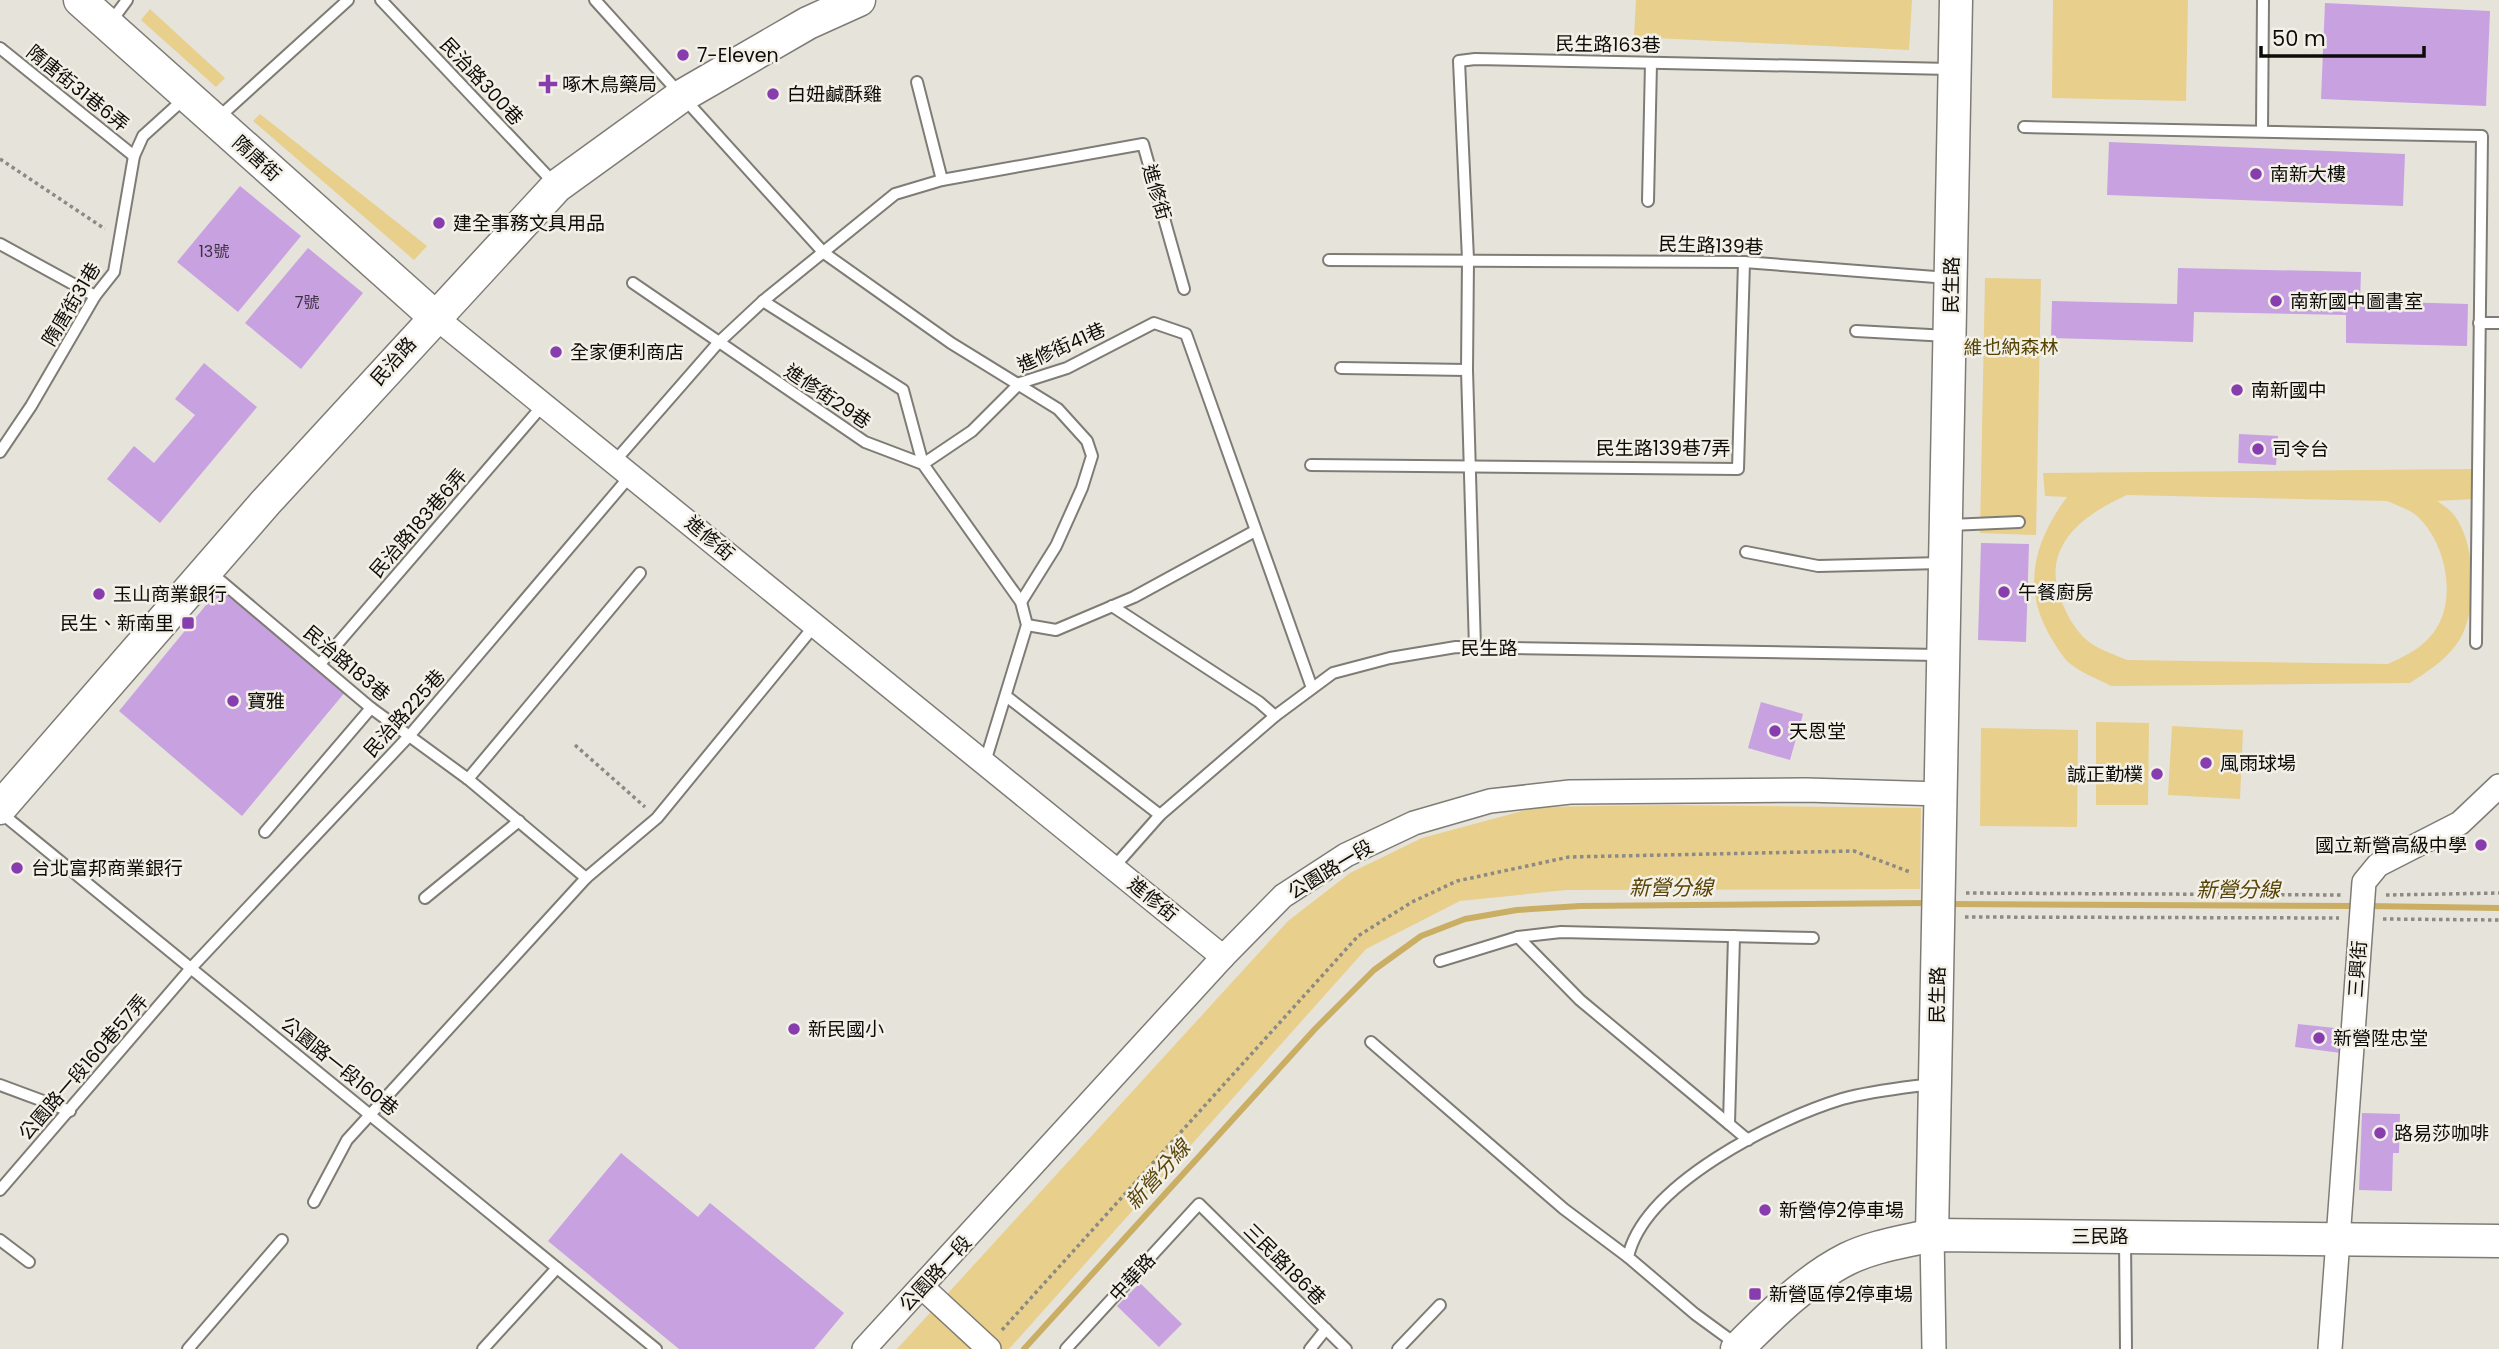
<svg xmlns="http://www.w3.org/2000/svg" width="2499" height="1349" font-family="Poppins,'Noto Sans TC',sans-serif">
<rect width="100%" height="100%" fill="#e6e3db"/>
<g fill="#e8cf8c" fill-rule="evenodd">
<polygon points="1636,0 1912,0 1909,50 1634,37"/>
<polygon points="2053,0 2188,0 2186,101 2052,98"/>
<polygon points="150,9 225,78 216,87 141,20"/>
<polygon points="260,114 427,246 414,260 253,121"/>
<polygon points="1985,278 2041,279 2036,535 1980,533"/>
<path d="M2473 469V499L2437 501C2443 505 2450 510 2454 515 2477 545 2479 615 2456 645 2444 661 2427 672 2410 683L2111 686C2098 679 2079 672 2068 662 2061 655 2055 644 2050 636 2021 586 2035 540 2067 497L2045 496 2043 473ZM2127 495 2387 501C2396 505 2408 509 2416 515 2447 542 2460 606 2429 638 2418 650 2403 657 2388 664L2127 660C2116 655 2102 651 2092 644 2079 636 2069 619 2063 605 2038 549 2080 516 2127 495Z"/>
<polygon points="2096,722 2149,723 2148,805 2096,805"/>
<polygon points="2172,726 2243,730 2240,799 2168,795"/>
<polygon points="1981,728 2078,730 2077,827 1980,826"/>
<polygon points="1670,805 1921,808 1920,889 1566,890 1460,901 1366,949 1009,1349 897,1349 1288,921 1350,873 1422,838 1537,807"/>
</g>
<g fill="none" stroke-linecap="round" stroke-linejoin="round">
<g stroke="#caae63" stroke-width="6">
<polyline points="1948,904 2357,906"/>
<polyline points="2368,906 2499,908"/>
<polyline points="1024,1349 1315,1029 1374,970 1421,936 1465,919 1517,910 1580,906 1930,903"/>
</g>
</g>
<g fill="#c8a1e1">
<polygon points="2325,3 2490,11 2486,106 2321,99"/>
<polygon points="2109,142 2405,154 2403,206 2107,195"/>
<polygon points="240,186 301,236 238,312 177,262"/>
<polygon points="308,248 363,293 301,369 245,323"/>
<polygon points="2178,268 2361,272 2360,301 2468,304 2467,346 2346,343 2346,315 2194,312 2193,342 2051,338 2052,301 2177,304"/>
<polygon points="204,363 257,407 160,523 107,479 134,446 154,463 195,415 175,399"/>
<polygon points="2239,434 2278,436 2276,465 2238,463"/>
<polygon points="1981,543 2029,544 2026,642 1978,640"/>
<polygon points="220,588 346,691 242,816 119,711"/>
<polygon points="1761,702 1803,714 1790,760 1748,748"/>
<polygon points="2298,1024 2344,1029 2341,1053 2295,1047"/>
<polygon points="2362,1113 2400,1114 2399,1153 2393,1153 2392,1191 2359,1190"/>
<polygon points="621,1153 698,1217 710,1203 844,1313 814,1349 679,1349 548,1241"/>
<polygon points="1140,1283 1182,1324 1159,1347 1117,1306"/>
</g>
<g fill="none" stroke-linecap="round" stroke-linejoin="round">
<g stroke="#7f7c75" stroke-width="14">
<g id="lane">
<polyline points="381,0 555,184"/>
<polyline points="595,0 824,253 951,343 1058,409 1087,441 1092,456 1082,488 1056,546 1021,602"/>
<polyline points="110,23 127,0"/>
<polyline points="0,48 134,156"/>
<polyline points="917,82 942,180"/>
<polyline points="218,118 348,0"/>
<polyline points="2024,127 2482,136 2476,643"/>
<polyline points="2262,131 2263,0"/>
<polyline points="1648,201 1651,63"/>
<polyline points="0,244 95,296"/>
<polyline points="1329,260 1744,262 1948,278"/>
<polyline points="633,283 865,442 923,464 1021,602 1027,625 985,762"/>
<polyline points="763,301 903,390 923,464 972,431 1020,383 1067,368 1154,323 1186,334 1312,688"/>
<polyline points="2479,323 2499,323"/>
<polyline points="1856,331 1948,336"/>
<polyline points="1341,368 1467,370"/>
<polyline points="0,452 31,406 95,296 114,272 134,156 143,136 185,98"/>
<polyline points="615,461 718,343 763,301 895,194 942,180 1143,144 1184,289"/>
<polyline points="1311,465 1738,469 1744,262"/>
<polyline points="1950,525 2019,522"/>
<polyline points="1746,552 1818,566 1941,563"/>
<polyline points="209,571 371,708 468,779 586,878"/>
<polyline points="1112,606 1259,702 1275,716"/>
<polyline points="1027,625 1056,630 1134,597 1255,531"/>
<polyline points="1475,648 1467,370 1468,259 1459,61 1475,59 1951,69"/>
<polyline points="320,664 543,405"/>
<polyline points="1006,696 1160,815"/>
<polyline points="468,779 640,573"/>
<polyline points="0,812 656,1349"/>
<polyline points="265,832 371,708"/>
<polyline points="1114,867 1160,815 1275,716 1333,673 1390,658 1456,647 1939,655"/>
<polyline points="425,898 519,821"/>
<polyline points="1734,936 1729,1124 1748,1140"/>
<polyline points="1518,937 1580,1000 1729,1124"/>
<polyline points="1440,961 1518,937 1561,932 1813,938"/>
<polyline points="1371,1042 1564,1209 1628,1257"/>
<polyline points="0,1085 70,1111"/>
<polyline points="0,1190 192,967 410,735 630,476"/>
<polyline points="314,1202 347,1140 586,878 657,818 815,625"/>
<polyline points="2125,1239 2126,1349"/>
<polyline points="0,1240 29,1262"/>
<path d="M1736 1344 1695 1314 1628 1257C1644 1184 1776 1119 1842 1099 1871 1091 1902 1088 1932 1084"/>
<polyline points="188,1349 282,1240"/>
<polyline points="483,1349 557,1268"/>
<polyline points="1066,1349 1199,1204 1346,1349"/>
<polyline points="1310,1349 1326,1329"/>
<polyline points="1398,1349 1440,1305"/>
</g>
</g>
<g stroke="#7f7c75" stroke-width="26">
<g id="street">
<polyline points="434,316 1223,957"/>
<polyline points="1932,1235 1934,1349"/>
<polyline points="922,1287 989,1349"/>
<polyline points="864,1349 1223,957 1283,896 1346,855 1414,823 1490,801 1570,792 1806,790 1942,794"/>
<polyline points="2330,1349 2364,882 2378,865 2460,823 2499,786"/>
</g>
</g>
<g stroke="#7f7c75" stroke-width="35">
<g id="secondary">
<polyline points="80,0 434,316"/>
<polyline points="0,808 266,502 557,186 680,97 808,23 859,0"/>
<polyline points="1932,1235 1956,0"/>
<path d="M1737 1349C1769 1317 1807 1279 1847 1259 1873 1246 1904 1242 1932 1235L2499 1241"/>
</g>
</g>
<g stroke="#8c8a84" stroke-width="3.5" stroke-dasharray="3.5 3.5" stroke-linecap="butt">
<polyline points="0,159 105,229"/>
<polyline points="575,745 645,807"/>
<polyline points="1966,893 2343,895"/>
<polyline points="2386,895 2499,893"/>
<polyline points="1965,917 2339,918"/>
<polyline points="2383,919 2499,920"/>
<polyline points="1002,1330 1358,936 1412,902 1457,881 1569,857 1854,851 1910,872"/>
</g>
<use href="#lane" stroke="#fff" stroke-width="10"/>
<use href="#street" stroke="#fff" stroke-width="23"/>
<use href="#secondary" stroke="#fff" stroke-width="32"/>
</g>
<g fill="#873dae" stroke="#f3f0e8" stroke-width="2.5">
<circle cx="683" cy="55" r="7"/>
<path d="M544.5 73.5h7v7h7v7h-7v7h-7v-7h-7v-7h7z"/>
<circle cx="773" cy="94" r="7"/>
<circle cx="2256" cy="174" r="7"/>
<circle cx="439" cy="223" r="7"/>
<circle cx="2276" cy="301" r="7"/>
<circle cx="556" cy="352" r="7"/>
<circle cx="2237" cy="390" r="7"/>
<circle cx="2258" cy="449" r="7"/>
<circle cx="2004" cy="592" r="7"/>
<circle cx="99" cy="594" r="7"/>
<rect x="181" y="616" width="14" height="14" rx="3.5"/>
<circle cx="233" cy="701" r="7"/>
<circle cx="1775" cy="731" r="7"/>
<circle cx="2206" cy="763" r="7"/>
<circle cx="2157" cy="774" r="7"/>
<circle cx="2481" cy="845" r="7"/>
<circle cx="17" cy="868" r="7"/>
<circle cx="794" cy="1029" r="7"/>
<circle cx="2319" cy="1038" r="7"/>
<circle cx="2380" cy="1133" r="7"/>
<circle cx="1765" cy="1210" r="7"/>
<rect x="1748" y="1287" width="14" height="14" rx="3.5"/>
</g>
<g text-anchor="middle" stroke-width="5" stroke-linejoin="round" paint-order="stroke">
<g font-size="16" fill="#3c313f">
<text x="214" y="257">13號</text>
<text x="307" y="308">7號</text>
</g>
<g font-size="19" fill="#0d0c09" stroke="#f3f0e8">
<text transform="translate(1608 44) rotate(1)" y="7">民生路163巷</text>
<text transform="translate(482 81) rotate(47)" y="7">民治路300巷</text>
<text transform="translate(78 88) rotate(39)" y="7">隋唐街31巷6弄</text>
<text transform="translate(257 158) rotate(42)" y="7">隋唐街</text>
<text transform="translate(1157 192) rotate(74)" y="7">進修街</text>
<text transform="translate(1711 245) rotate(2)" y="7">民生路139巷</text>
<text transform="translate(1951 285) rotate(-89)" y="7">民生路</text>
<text transform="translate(71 304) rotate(-59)" y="7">隋唐街31巷</text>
<text transform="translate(1061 347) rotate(-24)" y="7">進修街41巷</text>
<text transform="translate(393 361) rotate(-48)" y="7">民治路</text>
<text transform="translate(828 396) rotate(34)" y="7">進修街29巷</text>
<text x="1663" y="455">民生路139巷7弄</text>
<text transform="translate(418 523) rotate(-49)" y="7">民治路183巷6弄</text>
<text transform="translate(710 538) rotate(40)" y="7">進修街</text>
<text x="1489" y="655">民生路</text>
<text transform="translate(347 663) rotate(40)" y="7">民治路183巷</text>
<text transform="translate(404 713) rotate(-48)" y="7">民治路225巷</text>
<text transform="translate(1330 869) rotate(-31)" y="7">公園路一段</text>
<text transform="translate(1153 899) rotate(39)" y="7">進修街</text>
<text transform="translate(2357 969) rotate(-86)" y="7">三興街</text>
<text transform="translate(1937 995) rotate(-89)" y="7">民生路</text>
<text transform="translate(340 1066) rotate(39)" y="7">公園路一段160巷</text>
<text transform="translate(83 1067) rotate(-49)" y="7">公園路一段160巷57弄</text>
<text x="2100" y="1243">三民路</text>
<text transform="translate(1285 1264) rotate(45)" y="7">三民路186巷</text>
<text transform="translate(935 1273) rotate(-47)" y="7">公園路一段</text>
<text transform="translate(1132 1277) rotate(-47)" y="7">中華路</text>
</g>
<g font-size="19" fill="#0d0c09" stroke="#f3f0e8" text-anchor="start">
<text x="697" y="62">7-Eleven</text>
<text x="562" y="91">啄木鳥藥局</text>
<text x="787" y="101">白妞鹹酥雞</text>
<text x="2270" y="181">南新大樓</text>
<text x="453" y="230">建全事務文具用品</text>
<text x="2290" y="308">南新國中圖書室</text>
<text x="570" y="359">全家便利商店</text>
<text x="2251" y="397">南新國中</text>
<text x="2272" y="456">司令台</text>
<text x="2018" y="599">午餐廚房</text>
<text x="113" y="601">玉山商業銀行</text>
<text x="174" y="630" text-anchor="end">民生、新南里</text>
<text x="247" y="708">寶雅</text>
<text x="1789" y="738">天恩堂</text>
<text x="2220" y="770">風雨球場</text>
<text x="2143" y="781" text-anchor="end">誠正勤樸</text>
<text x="2467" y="852" text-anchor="end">國立新營高級中學</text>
<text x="31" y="875">台北富邦商業銀行</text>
<text x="808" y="1036">新民國小</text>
<text x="2333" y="1045">新營陞忠堂</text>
<text x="2394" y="1140">路易莎咖啡</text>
<text x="1779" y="1217">新營停2停車場</text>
<text x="1769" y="1301">新營區停2停車場</text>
</g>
<g font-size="19" fill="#554202" stroke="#f3f0e8">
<text x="2011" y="354">維也納森林</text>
</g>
<g font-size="21" font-style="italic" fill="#584406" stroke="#f3f0e8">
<text x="1671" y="895">新營分線</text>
<text x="2238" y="897">新營分線</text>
<text transform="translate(1158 1175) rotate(-48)" y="7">新營分線</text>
</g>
</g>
<path d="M2261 46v10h163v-10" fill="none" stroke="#0d0c09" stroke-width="3.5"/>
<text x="2272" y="46" font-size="21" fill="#0d0c09" stroke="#f3f0e8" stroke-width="5" paint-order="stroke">50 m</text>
</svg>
